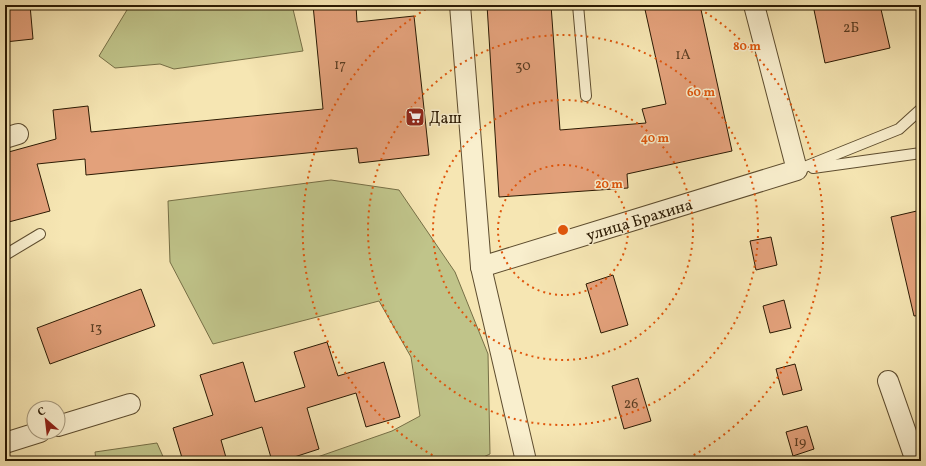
<svg xmlns="http://www.w3.org/2000/svg" width="926" height="466" font-family="Vollkorn,serif">
<rect width="100%" height="100%" fill="#f6e6b3"/>
<filter id="stains"><feTurbulence type="fractalNoise" baseFrequency=".005" numOctaves="4"/><feColorMatrix values="0 0 0 0 .2 0 0 0 0 .09 0 0 0 0 .02 0 0 0 .5 -.17"/></filter>
<radialGradient id="worn" r=".72"><stop offset=".6" stop-color="#630" stop-opacity="0"/><stop offset="1" stop-color="#630" stop-opacity=".3"/></radialGradient>
<g fill="#c0c48a" stroke="#766f46">
<polygon points="130,5 292,5 303,51 174,69 160,64 115,68 99,56"/>
<polygon points="331,180 399,190 455,272 488,354 490,454 475,461 306,461 392,431 420,416 411,357 379,301 213,344 170,262 168,201"/>
<polygon points="157,443 165,461 96,461 95,452"/>
</g>
<g fill="#e3a17b" stroke="#2b1a03">
<polygon points="5,5 30,5 33,39 5,42"/>
<polygon points="313,5 356,5 357,22 414,16 429,155 359,163 357,148 86,175 85,159 37,164 50,211 5,223 5,153 56,139 53,110 88,106 91,132 323,109"/>
<polygon points="487,5 551,5 560,130 646,123 642,109 666,104 644,5 700,5 732,151 627,174 628,188 499,197"/>
<polygon points="813,5 880,5 890,48 825,63"/>
<polygon points="921,210 921,315 914,316 891,217"/>
<polygon points="771,237 777,265 756,270 750,241"/>
<polygon points="613,275 628,325 601,333 586,284"/>
<polygon points="141,289 155,326 50,364 37,328"/>
<polygon points="784,300 791,328 770,333 763,306"/>
<polygon points="327,342 338,376 384,362 400,417 366,427 356,393 307,408 319,449 282,461 272,461 262,427 221,440 227,461 183,461 173,428 213,415 200,375 243,362 255,402 305,387 294,352"/>
<polygon points="795,364 802,390 783,395 776,369"/>
<polygon points="638,378 651,421 624,429 612,386"/>
<polygon points="807,426 814,449 793,456 786,432"/>
</g>
<g fill="none" stroke-linecap="round" stroke-linejoin="round">
<g stroke="#5e4d2f" stroke-width="12">
<g id="lane">
<polyline points="578,5 586,96"/>
<polyline points="813,168 921,153"/>
<polyline points="797,170 899,129 921,109"/>
<polyline points="5,255 40,234"/>
</g>
</g>
<g stroke="#5e4d2f" stroke-width="22">
<g id="street">
<polyline points="460,5 481,267 526,461"/>
<polyline points="5,138 18,134"/>
<polyline points="481,267 797,170 754,5"/>
<polyline points="888,381 916,461"/>
<polyline points="58,426 130,404"/>
<polyline points="5,443 40,432"/>
</g>
</g>
<use href="#lane" stroke="#f9efce" stroke-width="10"/>
<use href="#street" stroke="#f9efce" stroke-width="20"/>
</g>
<g fill="none" stroke="#df560c" stroke-width="2" stroke-dasharray="2 4">
<circle cx="563" cy="230" r="65"/>
<circle cx="563" cy="230" r="130"/>
<circle cx="563" cy="230" r="195"/>
<path d="M443 461A260 260 0 0 1 431 6M695 6A260 260 0 0 1 683 461"/>
</g>
<defs>
<g id="supermarket-square" transform="scale(1)"><rect x="-9" y="-9" width="18" height="18" rx="4" fill="#8f2418" stroke="#f9efce"/><path d="M-6-5.5h2.5l.6 2H6L4.5 2H-2.5L-4.4-4H-6ZM-1.5 3.2a1.3 1.3 0 1 0 .1 0ZM3 3.2a1.3 1.3 0 1 0 .1 0Z" fill="#fff"/></g>
</defs>
<g fill-rule="evenodd">
<use href="#supermarket-square" x="415" y="117"/>
</g>
<g text-anchor="middle" stroke-width="3" stroke-linejoin="round" paint-order="stroke">
<g font-size="14" fill="#593c21">
<text x="851" y="32">2Б</text>
<text x="683" y="59">1А</text>
<text x="340" y="69">17</text>
<text x="523" y="70">30</text>
<text x="96" y="332">13</text>
<text x="631" y="408">26</text>
<text x="800" y="446">19</text>
</g>
<g font-size="16" fill="#2b1a03" stroke="#f9efce" text-anchor="start">
<text x="429" y="123">Даш</text>
</g>
<g font-size="16" fill="#2b1a03" stroke="#f9efce">
<text transform="translate(639 219) rotate(-17)" y="6">улица Брахина</text>
</g>
</g>
<circle cx="563" cy="230" r="6" fill="#df560c" stroke="#f9efce" stroke-width="2"/>
<g font-size="12" text-anchor="middle" font-weight="bold" fill="#df560c" stroke="#f9efce" stroke-width="3" stroke-linejoin="round" paint-order="stroke">
<text x="747" y="50">80 m</text>
<text x="701" y="96">60 m</text>
<text x="655" y="142">40 m</text>
<text x="609" y="188">20 m</text>
</g>
<rect width="926" height="466" fill="none" stroke="#f6e6b3" stroke-width="20"/>
<rect x="6" y="6" width="914" height="454" fill="none" stroke="#2b1a03" stroke-width="2"/>
<rect x="10" y="10" width="906" height="446" fill="none" stroke="#2b1a03"/>
<g transform="translate(46 420) rotate(332)"><circle r="19" fill="#f9efce" stroke="#a79a7d"/>
<path d="M0-3L7 15L0 10L-7 15Z" fill="#8f2418"/>
<text y="-6" font-size="11" font-weight="bold" text-anchor="middle" fill="#2b1a03">С</text>
</g>
<rect width="100%" height="100%" filter="url(#stains)"/>
<rect width="100%" height="100%" fill="url(#worn)"/>
</svg>
